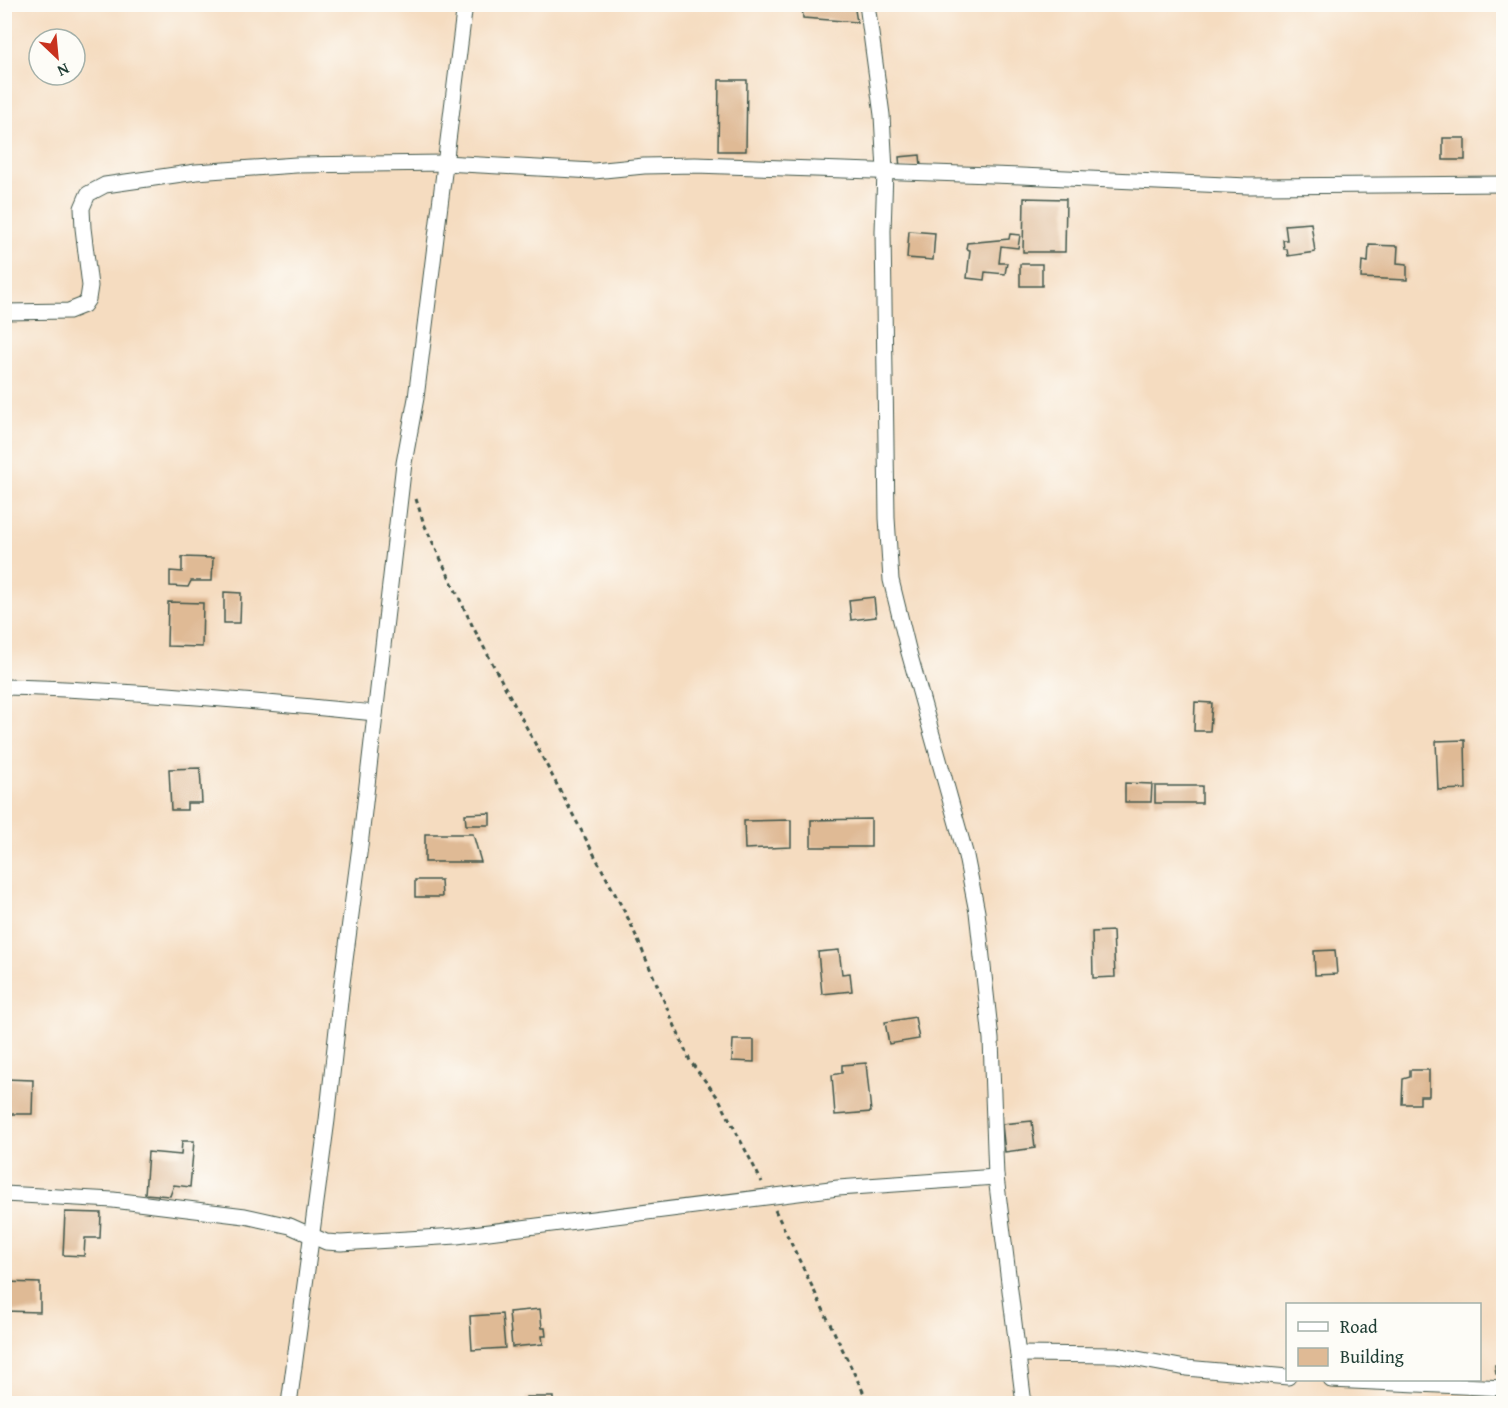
<svg xmlns="http://www.w3.org/2000/svg" width="1508" height="1408" font-family="'Gentium Book Plus',serif">
<rect width="100%" height="100%" fill="#fdfcf7"/>
<filter id="ink" filterUnits="userSpaceOnUse"><feTurbulence type="fractalNoise" baseFrequency=".0167" numOctaves="2"/><feDisplacementMap in="SourceGraphic" scale="12" xChannelSelector="R" yChannelSelector="G"/><feConvolveMatrix kernelMatrix="1 2 1 2 8 2 1 2 1" color-interpolation-filters="sRGB"/></filter>
<filter id="wash" filterUnits="userSpaceOnUse"><feTurbulence type="fractalNoise" baseFrequency=".008" numOctaves="4" result="noise"/><feDisplacementMap in="SourceGraphic" scale="24" xChannelSelector="R" yChannelSelector="G"/><feGaussianBlur stdDeviation="1.35" result="paint"/><feColorMatrix in="noise" values="0 0 0 0 0 0 0 0 0 0 0 0 0 0 0 0 0 1.4 0 .05"/><feComposite in="paint" operator="in"/></filter>
<g filter="url(#wash)">
<rect width="100%" height="100%" fill="#f5dcc0"/>
<g id="blocks">
<g fill="#dfba95">
<polygon points="802,4 854,4 857,22 803,18"/>
<polygon points="719,80 747,80 746,151 718,151"/>
<rect x="1443" y="138" width="22" height="22"/>
<polygon points="920,155 921,166 900,168 899,157"/>
<polygon points="1024,198 1066,199 1065,252 1023,252"/>
<polygon points="1311,223 1315,252 1288,256 1287,249 1284,249 1283,240 1287,240 1285,225"/>
<polygon points="909,231 935,233 933,260 907,258"/>
<polygon points="1010,234 1020,235 1018,248 1001,246 999,263 1007,263 1005,274 985,272 984,280 967,278 970,250 966,249 967,243 1009,239"/>
<polygon points="1369,245 1398,246 1397,263 1407,264 1407,280 1361,278 1362,261 1368,262"/>
<rect x="1020" y="264" width="22" height="22"/>
<polygon points="182,557 213,558 212,581 191,581 188,587 170,586 170,571 182,572"/>
<polygon points="224,592 241,593 240,623 224,623"/>
<polygon points="874,597 876,617 851,620 849,600"/>
<polygon points="168,602 203,603 202,647 167,646"/>
<polygon points="1195,702 1212,703 1210,731 1194,731"/>
<polygon points="1465,740 1466,789 1438,790 1436,741"/>
<polygon points="200,768 202,803 187,803 187,810 171,810 169,769"/>
<polygon points="1125,783 1152,784 1151,802 1125,802"/>
<rect x="1155" y="786" width="47" height="17"/>
<polygon points="490,813 490,825 466,825 465,814"/>
<polygon points="871,819 871,847 811,847 811,820"/>
<polygon points="791,820 791,847 745,849 744,821"/>
<polygon points="425,834 473,834 481,862 425,862"/>
<polygon points="415,880 441,880 442,897 415,897"/>
<polygon points="1113,931 1115,977 1093,978 1092,932"/>
<polygon points="839,950 842,974 850,973 852,991 822,994 818,952"/>
<polygon points="1335,950 1337,974 1315,975 1314,951"/>
<polygon points="915,1017 919,1039 889,1044 885,1022"/>
<polygon points="733,1040 754,1040 754,1062 732,1061"/>
<polygon points="866,1063 871,1112 835,1115 832,1075 842,1073 842,1065"/>
<polygon points="1410,1070 1429,1070 1429,1096 1420,1096 1420,1104 1402,1104 1403,1079 1410,1077"/>
<polygon points="4,1079 33,1080 32,1114 6,1114 4,1112"/>
<polygon points="1032,1121 1035,1148 1005,1152 1002,1124"/>
<polygon points="182,1141 194,1141 190,1187 174,1185 170,1196 145,1194 148,1152 181,1155"/>
<polygon points="65,1212 101,1213 100,1238 85,1238 84,1256 63,1255"/>
<polygon points="4,1282 40,1283 40,1312 4,1311"/>
<polygon points="540,1309 542,1328 545,1328 546,1336 542,1336 543,1344 512,1347 509,1312"/>
<polygon points="502,1314 505,1348 472,1350 470,1316"/>
<polygon points="1495,1365 1504,1365 1504,1373 1496,1374"/>
<rect x="526" y="1397" width="27" height="7"/>
</g>
</g>
</g>
<g filter="url(#ink)">
<use href="#blocks" fill-opacity="0" stroke="#3f5549" stroke-width="1.5"/>
<g fill="none" stroke-linecap="round" stroke-linejoin="round">
<g stroke="#3f5549" stroke-width="17">
<g id="minor">
<polyline points="867,4 882,115 885,171 883,231 887,518 891,580 908,649 966,856 977,912 991,1039 996,1177 1024,1404"/>
<polyline points="4,312 69,311 84,305 88,299 90,286 83,228 82,208 88,194 105,185 196,172 296,165 444,163 594,171 644,166 695,165 1021,176 1248,186 1504,184"/>
<path d="M4 687C128 690 252 701 375 713"/>
<polyline points="4,1194 113,1200 245,1216 290,1226 326,1242 341,1243 457,1236 838,1188 996,1177"/>
<polyline points="1018,1354 1116,1355 1186,1368 1288,1377"/>
<polyline points="1331,1380 1504,1388"/>
<polyline points="289,1404 327,1120 342,983 360,846 404,463 416,398 465,4"/>
</g>
</g>
<g stroke="#3f5549" stroke-width="3" stroke-dasharray="4.5 4.5" stroke-linecap="butt">
<polyline points="416,499 424,524 472,625 630,922 690,1061 719,1099 762,1182"/>
<polyline points="775,1210 869,1404"/>
</g>
<use href="#minor" stroke="#fff" stroke-width="15"/>
</g>
</g>
<rect width="1508" height="1408" fill="none" stroke="#fdfcf7" stroke-width="24"/>
<rect x="1286" y="1303" width="195" height="78" fill="#fdfcf7" stroke="#a4b0a9" stroke-width="1.5"/>
<rect x="1298" y="1322" width="30" height="9" fill="#ffffff" stroke="#a4b0a9" stroke-width="1.5"/>
<text x="1340" y="1333" font-size="18" fill="#1f3d34">Road</text>
<rect x="1298" y="1348" width="30" height="18" fill="#dfba95" stroke="#a4b0a9" stroke-width="1.5"/>
<text x="1340" y="1363" font-size="18" fill="#1f3d34">Building</text>
<g transform="translate(57 57) rotate(154)"><circle r="28" fill="#fdfcf7" stroke="#a4b0a9" stroke-width="1.5"/>
<path d="M0-4.5L10 22L0 15L-10 22Z" fill="#c8321e"/>
<text y="-9" font-size="16" font-weight="bold" text-anchor="middle" fill="#1f3d34">N</text>
</g>
</svg>
